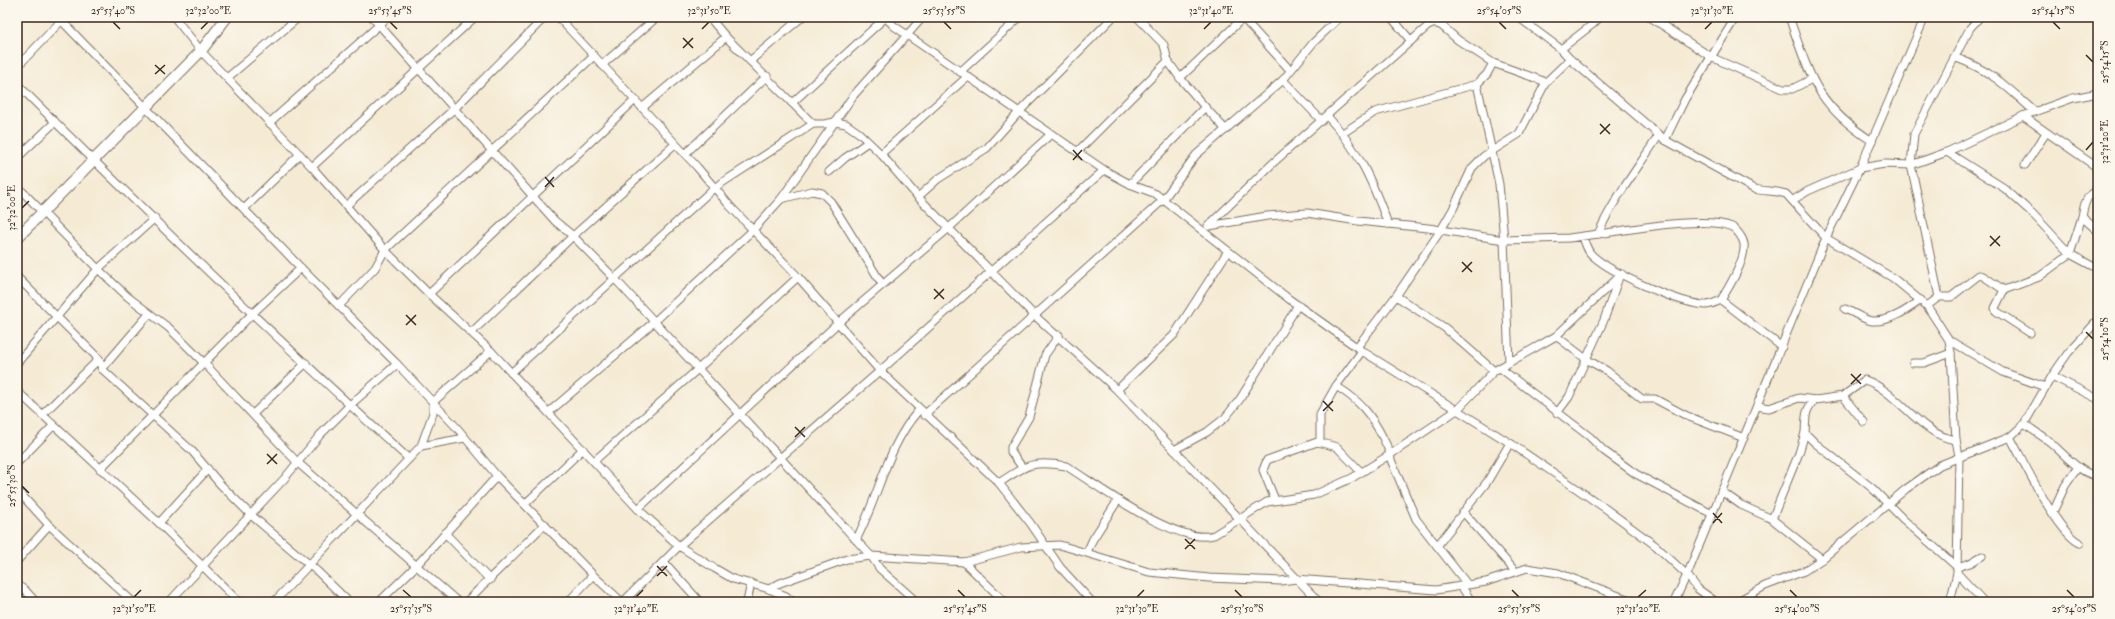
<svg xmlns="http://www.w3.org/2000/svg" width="2115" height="619" font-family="'IM FELL Double Pica',serif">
<rect width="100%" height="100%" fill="#fbf7ec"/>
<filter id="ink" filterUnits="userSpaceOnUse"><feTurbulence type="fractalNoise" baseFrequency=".025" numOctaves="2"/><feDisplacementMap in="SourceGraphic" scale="8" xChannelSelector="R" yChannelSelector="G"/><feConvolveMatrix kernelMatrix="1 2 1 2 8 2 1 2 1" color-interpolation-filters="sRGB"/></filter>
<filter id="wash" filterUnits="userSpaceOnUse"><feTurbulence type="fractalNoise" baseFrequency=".012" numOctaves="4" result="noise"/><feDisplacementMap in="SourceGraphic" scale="16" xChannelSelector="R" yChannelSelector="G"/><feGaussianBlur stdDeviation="0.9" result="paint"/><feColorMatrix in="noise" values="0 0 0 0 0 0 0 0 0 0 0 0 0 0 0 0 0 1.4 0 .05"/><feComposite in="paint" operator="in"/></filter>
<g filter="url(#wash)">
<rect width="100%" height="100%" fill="#f5ebd5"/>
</g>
<g filter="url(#ink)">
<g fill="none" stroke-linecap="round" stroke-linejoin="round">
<g stroke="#7c6e5e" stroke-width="9">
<g id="street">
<polyline points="58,17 301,268 397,364 458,429 497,476 593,575 622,602"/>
<polyline points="174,17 201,51 312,167 385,250 429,294 491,351 638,509 679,546 714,568 733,579 769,589 786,596 793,602"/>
<polyline points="372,17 555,221 573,236 615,279 871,556 880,569 917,602"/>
<polyline points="558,17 697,167 730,206 798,277 880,371 999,483 1031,524 1060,567 1092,602"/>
<polyline points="709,17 726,37 813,124 824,124 835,122 846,124 859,133 881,154 918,197 1034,315 1117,390 1319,602"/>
<polyline points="885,17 894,26 1104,170 1130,184 1156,194 1289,299 1362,351 1510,443 1602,506 1656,546 1687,575 1698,589 1716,602"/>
<polyline points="1242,17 1290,70"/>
<polyline points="1391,17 1411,41"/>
<path d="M1518 17 1561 49 1570 59 1665 140 1754 189C1765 192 1775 190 1786 194L1826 238 1893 278 1927 306"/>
<polyline points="1650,17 1711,57 1783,89 1792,89 1812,79"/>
<path d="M1789 17C1810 76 1816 105 1872 141"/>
<polyline points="1561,49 1593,24 1600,17"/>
<path d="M1954 57C1992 71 2006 86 2035 112"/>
<polyline points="750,61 802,17"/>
<polyline points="602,65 657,17"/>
<polyline points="17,67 61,21"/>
<polyline points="960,72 1020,17"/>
<polyline points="227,78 299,17"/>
<polyline points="1180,78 1243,18"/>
<polyline points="1283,80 1322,121"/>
<path d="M17 84C145 212 275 338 409 459"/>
<polyline points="1477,84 1499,184 1504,240 1509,363"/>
<polyline points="792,103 886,17"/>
<polyline points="1205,107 1226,130"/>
<polyline points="642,108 726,37"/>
<path d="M1327 116C1359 150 1372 181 1388 224"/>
<polyline points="2023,116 2098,168"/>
<polyline points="269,123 388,17"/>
<polyline points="1343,133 1375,112 1477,84 1487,74 1493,63"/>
<polyline points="1665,140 1685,99 1736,17"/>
<polyline points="1078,151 1168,61"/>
<polyline points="1947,152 2004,188 2032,213 2070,254 2098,269"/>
<polyline points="685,154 767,76"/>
<polyline points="881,154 967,77"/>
<polyline points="17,158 55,122"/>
<polyline points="2025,165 2046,133"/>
<polyline points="312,167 475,17"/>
<polyline points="829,172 845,158 868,142"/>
<polyline points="1130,184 1205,107 1180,78 1168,61 1164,45 1137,17"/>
<polyline points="17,186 98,269 128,297 169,328 204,363 297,462 458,602"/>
<polyline points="918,197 938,179 987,148 1019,112 1113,17"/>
<polyline points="781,199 812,191 822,193 831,202 882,284"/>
<polyline points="1793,200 1808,191 1860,168 1925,17"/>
<polyline points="347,205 455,108 545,17"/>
<polyline points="245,208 300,154"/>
<polyline points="2082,217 2098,231"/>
<polyline points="1208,226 1273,163 1428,26 1435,23 1442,26 1458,40 1493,63 1546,82"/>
<path d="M1209 226 1267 216 1307 213 1358 221 1428 228 1504 240 1569 238 1598 234C1629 230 1705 215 1732 227 1737 230 1743 238 1744 244 1746 260 1729 287 1721 300 1716 302 1711 305 1706 305 1680 304 1613 274 1593 256 1587 251 1586 245 1583 237"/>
<path d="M1598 234C1614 198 1638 168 1659 135"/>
<polyline points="17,277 99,359 102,369 192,451 220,484 251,515 318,572 349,602"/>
<polyline points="2004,290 1995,308 1996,311 2030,333"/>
<polyline points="429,294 635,100"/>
<polyline points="1396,296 1445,328 1494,371"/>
<polyline points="1939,297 1951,297 1979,275 1983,276 2004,290 2039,277 2070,254 2082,217 2084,206 2088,197 2098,189"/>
<polyline points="1721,300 1782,347"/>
<polyline points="339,306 375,268 385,250 594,56"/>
<path d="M1845 309C1853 312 1864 320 1872 321 1890 322 1907 310 1921 300"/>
<polyline points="472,332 573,236 675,144"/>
<polyline points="1556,336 1586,359 1607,371 1642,399 1655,399 1687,416 1744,438"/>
<polyline points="1949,340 2003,372 2045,387"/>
<polyline points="1357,347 1396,296 1441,230 1453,209 1472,168 1484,156 1519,134 1546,82 1570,59"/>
<polyline points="17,363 98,269 155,218"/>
<polyline points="1913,363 1924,363 1951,353"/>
<polyline points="1500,368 1590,437 1604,451 1636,474 1712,514"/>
<polyline points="102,369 149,314"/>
<polyline points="511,373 714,188 813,124"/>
<polyline points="2052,376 2098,399"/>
<path d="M1336 386C1359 400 1371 414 1383 438 1386 445 1391 452 1391 460L1416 519 1467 584"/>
<polyline points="1117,390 1174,335 1228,251"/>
<polyline points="17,391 159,523 239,602"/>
<polyline points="1843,396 1864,422"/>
<path d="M1816 400C1804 408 1806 419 1805 433L1815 443 1872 488 1904 520 1957 567 1970 563 1982 556"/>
<path d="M1757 406 1769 408 1799 398 1816 400 1843 396 1865 380C1898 391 1921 436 1956 440"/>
<polyline points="549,412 654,322 753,230 781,199 853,96 923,17"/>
<polyline points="1557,413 1569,397 1604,320 1619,277"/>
<polyline points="253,414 306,363"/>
<polyline points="42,415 99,359"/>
<polyline points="924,415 1163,200 1196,155 1283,80 1313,43 1340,17"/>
<path d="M2024 424C2033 430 2042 436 2050 442 2061 451 2083 477 2098 475"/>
<path d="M2010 437C2023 460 2057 533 2080 543"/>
<polyline points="1318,442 1337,447 1361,472"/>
<polyline points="421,446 465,438"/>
<polyline points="1174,450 1207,432 1225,418 1240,399 1298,305"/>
<polyline points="594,461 698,369 798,277"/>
<polyline points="17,463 53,426"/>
<polyline points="1022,467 1011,452 1011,447 1029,417 1045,355 1059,335"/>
<polyline points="100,469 252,314 301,268"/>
<path d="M999 483C1026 465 1032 460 1066 466 1099 486 1176 546 1214 535L1267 502 1314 495 1352 478 1391 454 1457 410 1494 371 1556 336 1622 274"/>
<polyline points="17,490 49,525 133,602"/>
<polyline points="1721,491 1741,505 1772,519 1822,559"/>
<polyline points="1275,500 1263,470 1267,460 1320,441 1320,414 1336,386 1362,351"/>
<polyline points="525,504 583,449"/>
<polyline points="638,509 838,323 949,228 1051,134"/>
<polyline points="2053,512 2065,486 2078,467"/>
<polyline points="1464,513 1515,571"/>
<polyline points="1772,519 1799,453 1805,433"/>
<polyline points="159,523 208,469"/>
<polyline points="445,533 490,580"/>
<path d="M856 540C879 497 886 447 919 410"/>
<polyline points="1437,546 1487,482 1510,443"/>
<polyline points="1087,552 1093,539 1118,500"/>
<polyline points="17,561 49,525"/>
<polyline points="664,562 700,602"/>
<polyline points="964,562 1005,602"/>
<polyline points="1957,573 1984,602"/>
<polyline points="17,585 25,590 36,602"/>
<polyline points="1461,586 1472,602"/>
<polyline points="769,589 780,583 847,559 871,556 964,562 1021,547 1060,545 1149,572 1209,578 1281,581 1296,579 1436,590 1486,582 1527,568 1558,573 1635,602"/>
<polyline points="169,602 284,479 320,435 350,405 397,364"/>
<polyline points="274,602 421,446 433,413 433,402 491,351"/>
<polyline points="379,602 417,565 497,476"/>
<polyline points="466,602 545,524"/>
<polyline points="568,602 593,575"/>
<polyline points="623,602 679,546 880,371 1104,170"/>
<polyline points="747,602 751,583"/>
<polyline points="1674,602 1687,575 1826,238 1860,168 1885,164 1911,165 1947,152 2023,116 2073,98 2098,93"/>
<polyline points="1736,602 1765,586 1804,571 1822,559 1906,489 1940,465 2010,437 2024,424 2052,376 2068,353 2098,320"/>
<polyline points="1950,602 1957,573 1959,456 1956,440 1951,353 1949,340 1927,306 1939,297 1911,165 1914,134 1970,28 1980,17"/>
</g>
</g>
<g stroke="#7c6e5e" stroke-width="12">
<polyline id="secondary" points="17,238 201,51 227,17"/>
</g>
<use href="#street" stroke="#fff" stroke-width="7"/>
<use href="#secondary" stroke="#fff" stroke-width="10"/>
</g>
</g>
<path fill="none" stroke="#3b2a1e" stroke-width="1.5" d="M113 22 120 29M390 22 397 29M944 22 951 29M1499 22 1506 29M2053 22 2060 29M201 29 208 22M702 29 709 22M1204 29 1211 22M1705 29 1712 22M683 38 693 48M683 48 693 38M2086 55 2093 62M155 65 165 74M155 74 165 65M1600 124 1610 134M1600 134 1610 124M1073 150 1082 160M2086 150 2093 142M1073 160 1082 150M545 177 554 187M545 187 554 177M22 208 29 201M1990 236 2000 246M1990 246 2000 236M1462 262 1472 272M1462 272 1472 262M934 289 944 299M934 299 944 289M406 315 416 325M406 325 416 315M2086 332 2093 339M1851 374 1861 384M1851 384 1861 374M1323 401 1333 411M1323 411 1333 401M795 427 805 437M795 437 805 427M267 454 277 464M267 464 277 454M22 486 29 493M1713 513 1722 523M1713 523 1722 513M1185 539 1195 549M1185 549 1195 539M657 566 667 576M657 576 667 566M403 590 411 597M958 590 965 597M1235 590 1242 597M1512 590 1519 597M1790 590 1797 597M2067 590 2074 597M134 597 141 590M636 597 643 590M1137 597 1144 590M1638 597 1646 590"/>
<rect width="2115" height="619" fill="none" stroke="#fbf7ec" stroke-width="44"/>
<rect x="22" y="22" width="2071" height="575" fill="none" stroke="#3b2a1e" stroke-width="1.5"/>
<g font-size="10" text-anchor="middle" fill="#3b2a1e">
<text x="113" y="14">25°53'40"S</text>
<text x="208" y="14">32°32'00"E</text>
<text x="390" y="14">25°53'45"S</text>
<text x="709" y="14">32°31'50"E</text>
<text x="944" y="14">25°53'55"S</text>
<text x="1211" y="14">32°31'40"E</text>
<text x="1499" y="14">25°54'05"S</text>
<text x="1712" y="14">32°31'30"E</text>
<text x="2053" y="14">25°54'15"S</text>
<text transform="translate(2104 62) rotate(-90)" y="4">25°54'15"S</text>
<text transform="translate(2104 142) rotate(-90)" y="4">32°31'20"E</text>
<text transform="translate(11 208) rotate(-90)" y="4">32°32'00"E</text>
<text transform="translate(2104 339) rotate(-90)" y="4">25°54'10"S</text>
<text transform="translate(11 486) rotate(-90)" y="4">25°53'30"S</text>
<text x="134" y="612">32°31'50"E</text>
<text x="411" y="612">25°53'35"S</text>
<text x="636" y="612">32°31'40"E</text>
<text x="965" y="612">25°53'45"S</text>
<text x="1137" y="612">32°31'30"E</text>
<text x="1242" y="612">25°53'50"S</text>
<text x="1519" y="612">25°53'55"S</text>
<text x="1638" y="612">32°31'20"E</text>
<text x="1797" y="612">25°54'00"S</text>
<text x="2074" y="612">25°54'05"S</text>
</g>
</svg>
